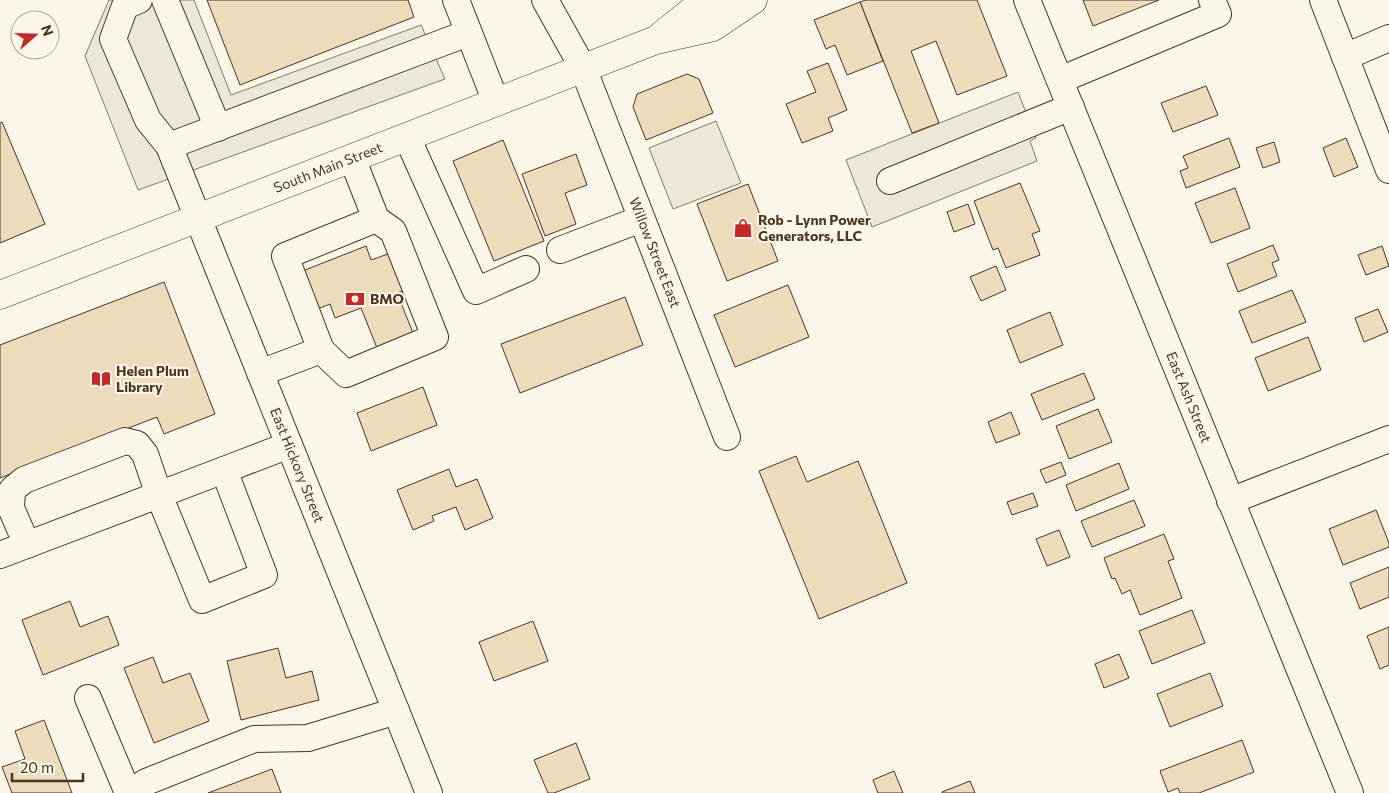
<svg xmlns="http://www.w3.org/2000/svg" width="1389" height="793" font-family="Commissioner,sans-serif">
<rect width="100%" height="100%" fill="#fbf6e9"/>
<g fill="#ede7d9" stroke="#887966">
<polygon points="109,0 194,0 231,95 421,25 445,79 138,190 85,56"/>
<polygon points="1018,92 1036,138 1030,141 1037,161 872,227 846,160"/>
<polygon points="716,121 741,183 673,209 649,148"/>
</g>
<g fill="#ecdcbc" stroke="#4a3520">
<polygon points="207,0 408,0 414,17 240,85"/>
<polygon points="866,0 977,0 1007,76 957,95 936,41 911,51 939,123 912,133 860,2"/>
<polygon points="1083,0 1159,0 1093,26"/>
<polygon points="860,2 883,61 847,75 835,45 826,49 814,20"/>
<polygon points="828,63 847,110 828,118 833,131 802,143 786,104 816,92 807,71"/>
<polygon points="687,74 699,79 713,113 646,140 633,107 637,94"/>
<polygon points="1206,86 1218,115 1173,132 1161,103"/>
<polygon points="2,122 45,224 0,243 0,123"/>
<polygon points="1229,138 1240,167 1186,188 1180,171 1188,168 1183,156"/>
<polygon points="1346,138 1358,167 1334,177 1323,148"/>
<polygon points="503,140 544,241 494,261 453,161"/>
<polygon points="1274,142 1280,162 1263,168 1256,148"/>
<polygon points="576,154 587,185 565,193 576,224 545,236 522,174"/>
<polygon points="1020,183 1040,231 1032,234 1040,255 1006,268 998,248 993,250 974,201"/>
<polygon points="748,184 778,261 727,281 697,204"/>
<polygon points="1235,188 1250,228 1211,243 1195,203"/>
<polygon points="968,204 975,224 954,232 947,212"/>
<polygon points="1273,245 1279,260 1272,263 1277,276 1238,292 1227,264"/>
<polygon points="366,246 371,260 388,254 403,291 397,293 415,338 379,353 361,308 335,318 330,304 315,310 300,272"/>
<polygon points="1382,246 1389,266 1366,275 1358,255"/>
<polygon points="996,266 1006,290 981,301 970,277"/>
<polygon points="164,282 215,414 164,434 157,417 0,478 0,345"/>
<polygon points="788,285 809,337 735,367 714,315"/>
<polygon points="1292,290 1306,322 1252,343 1239,311"/>
<polygon points="625,297 643,345 520,393 501,344"/>
<polygon points="1378,309 1388,332 1364,342 1355,318"/>
<polygon points="1050,312 1063,345 1020,363 1007,330"/>
<polygon points="1308,337 1321,370 1268,391 1255,358"/>
<polygon points="1084,373 1095,399 1042,420 1031,394"/>
<polygon points="423,387 437,425 371,451 357,413"/>
<polygon points="1098,409 1112,442 1069,459 1056,426"/>
<polygon points="1011,412 1020,434 996,443 988,422"/>
<polygon points="796,456 807,482 858,461 907,583 819,619 759,471"/>
<polygon points="1061,462 1066,475 1046,483 1040,470"/>
<polygon points="1119,463 1129,489 1076,511 1066,485"/>
<polygon points="449,469 456,487 477,479 493,518 465,530 456,507 432,516 434,521 413,530 397,490"/>
<polygon points="1033,493 1038,506 1012,515 1007,502"/>
<polygon points="1134,500 1145,526 1092,547 1081,521"/>
<polygon points="1376,510 1389,543 1389,547 1343,565 1329,529"/>
<polygon points="1059,530 1070,557 1047,566 1036,539"/>
<polygon points="1164,534 1174,559 1168,561 1182,598 1140,615 1130,590 1122,594 1115,578 1112,579 1104,558"/>
<polygon points="1389,567 1389,597 1360,609 1350,583"/>
<polygon points="70,601 80,627 108,616 119,645 43,675 22,620"/>
<polygon points="1192,610 1205,643 1152,664 1139,631"/>
<polygon points="533,621 548,661 494,681 479,642"/>
<polygon points="1389,627 1389,665 1380,669 1367,636"/>
<polygon points="278,648 286,678 312,671 319,700 241,720 227,661"/>
<polygon points="1119,654 1129,678 1104,688 1095,664"/>
<polygon points="153,657 163,683 190,673 209,721 154,743 124,668"/>
<polygon points="1210,673 1223,706 1170,727 1157,694"/>
<polygon points="44,720 72,793 12,793 2,767 25,759 15,731"/>
<polygon points="1242,740 1254,772 1199,793 1180,793 1178,788 1168,792 1160,771"/>
<polygon points="576,743 590,779 554,793 548,793 534,760"/>
<polygon points="272,769 281,793 208,793"/>
<polygon points="894,771 903,793 878,793 873,780"/>
<polygon points="970,781 975,793 942,793 942,792"/>
</g>
<g fill="none" stroke-linecap="round" stroke-linejoin="round">
<g stroke="#4a3520" stroke-width="28">
<g id="minor">
<path id="s1" d="M139 0 125 6 113 39 148 120 169 146 429 793"/>
<polyline points="165,0 218,128"/>
<polyline points="456,0 496,102"/>
<path id="s2" d="M545 0 583 68 727 437"/>
<path id="s3" d="M1027 0 1350 793"/>
<polyline points="1323,0 1389,170"/>
<polyline points="1345,57 1389,38"/>
<polyline points="1060,80 1218,14 1212,0"/>
<polyline points="407,137 476,291 526,269"/>
<polyline points="169,146 468,33"/>
<polyline points="352,158 376,219 393,231 435,337 346,374 321,350 285,256 376,219"/>
<polyline points="890,181 1071,107"/>
<polyline points="560,250 641,219"/>
<polyline points="260,373 321,350"/>
<polyline points="1230,501 1389,439"/>
<polyline points="27,545 11,508 12,490 24,480 125,441 137,444 145,454 159,495 202,600 264,575 224,470 289,445"/>
<polyline points="0,555 224,470"/>
<polyline points="88,698 128,793"/>
<polyline points="130,793 146,782 254,739 308,738 396,711"/>
</g>
</g>
<g stroke="#4a3520" stroke-width="29">
<g id="major">
<polyline points="661,36 703,2 719,0"/>
<path id="s4" d="M0 295 656 40 713 27 753 0"/>
</g>
</g>
<use href="#minor" stroke="#fbf6e9" stroke-width="26"/>
<use href="#major" stroke="#fbf6e9" stroke-width="28"/>
</g>
<defs>
<g id="shop-bare" transform="scale(1.5)"><path d="M-5-2.5h2.3a2.7 3.5 0 0 1 5.4 0H5L5.5 6h-11ZM-1.5-2.5h3a1.5 2.3 0 0 0-3 0Z" fill="#c62828" stroke="#fbf6e9" stroke-width="2.5" paint-order="stroke"/></g>
<g id="bank-bare" transform="scale(1.5)"><path d="M-6-4H6V4H-6ZM0-2.3a2.3 2.3 0 1 0 0 4.6a2.3 2.3 0 1 0 0-4.6Z" fill="#c62828" stroke="#fbf6e9" stroke-width="2.5" paint-order="stroke"/></g>
<g id="library-bare" transform="scale(1.5)"><path d="M-6-4Q-3-5.5-.7-3.5V5Q-3 3-6 4ZM6-4Q3-5.5 .7-3.5V5Q3 3 6 4Z" fill="#c62828" stroke="#fbf6e9" stroke-width="2.5" paint-order="stroke"/></g>
</defs>
<g fill-rule="evenodd">
<use href="#shop-bare" x="743" y="228"/>
<use href="#bank-bare" x="355" y="299"/>
<use href="#library-bare" x="101" y="379"/>
</g>
<g text-anchor="middle" stroke-width="4" stroke-linejoin="round" paint-order="stroke">
<g font-size="14" fill="#4a3520" stroke="#fbf6e9">
<text dy="5" stroke="none"><textPath href="#s4" startOffset="352">South Main Street</textPath></text>
<text dy="5" stroke="none"><textPath href="#s2" startOffset="276">Willow Street East</textPath></text>
<text dy="5" stroke="none"><textPath href="#s3" startOffset="429">East Ash Street</textPath></text>
<text dy="5" stroke="none"><textPath href="#s1" startOffset="516">East Hickory Street</textPath></text>
</g>
<g font-size="14" font-weight="bold" fill="#4a3520" stroke="#fbf6e9" text-anchor="start">
<text x="758" y="225">Rob - Lynn Power<tspan x="758" dy="16">Generators, LLC</tspan></text>
<text x="370" y="304">BMO</text>
<text x="116" y="376">Helen Plum<tspan x="116" dy="16">Library</tspan></text>
</g>
</g>
<g transform="translate(35 35) rotate(70)"><circle r="24" fill="#fbf6e9" stroke="#b4a999"/>
<path d="M0-4L9 19L0 12L-9 19Z" fill="#c62828"/>
<text y="-8" font-size="14" font-weight="bold" text-anchor="middle" fill="#4a3520">N</text>
</g>
<path d="M12 773v8h71v-8" fill="none" stroke="#4a3520" stroke-width="2.5"/>
<text x="20" y="773" font-size="15" fill="#4a3520" stroke="#fbf6e9" stroke-width="4" paint-order="stroke">20 m</text>
</svg>
